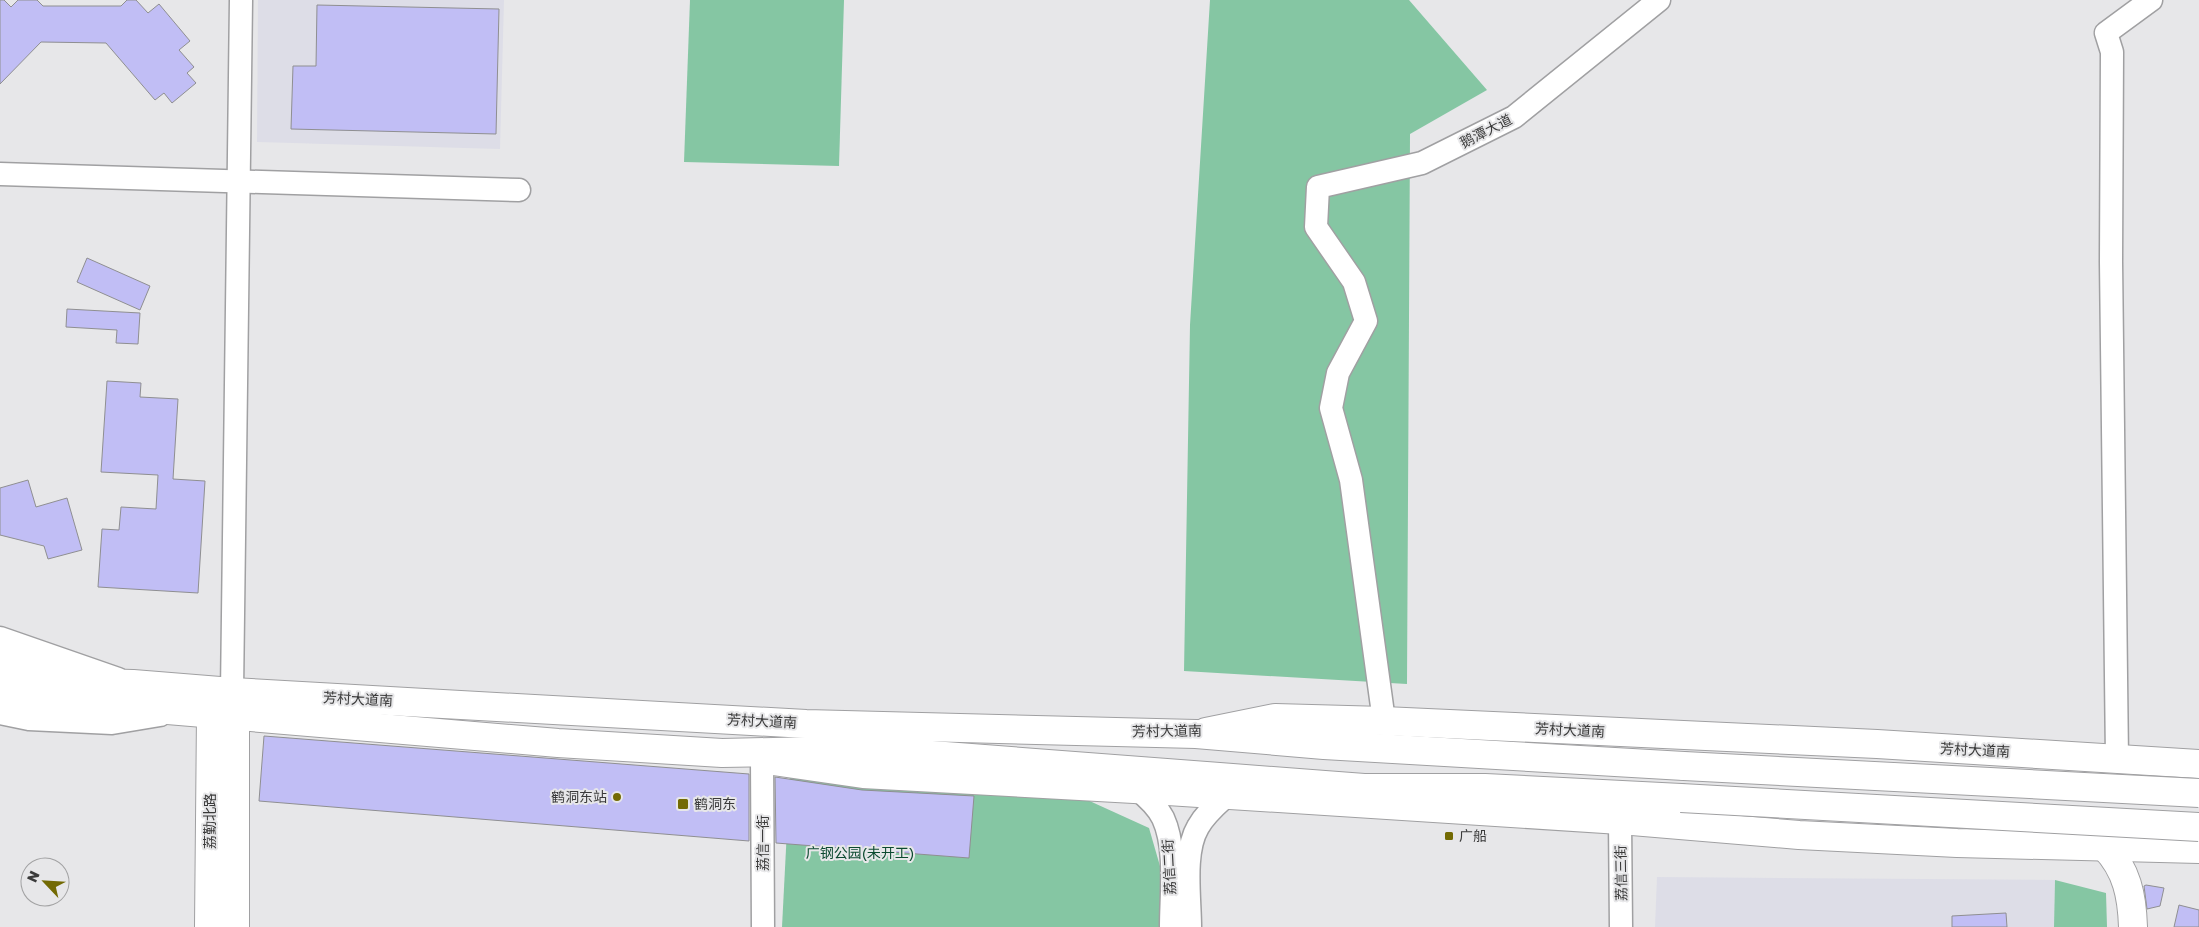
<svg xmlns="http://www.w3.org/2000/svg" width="2199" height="927" font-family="'Golos Text','Noto Sans SC',sans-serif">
<rect width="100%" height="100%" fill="#e7e7e9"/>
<g fill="#dddde7">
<polygon points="258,0 504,0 500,149 257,142"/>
<polygon points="1657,877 2055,880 2054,927 1655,927"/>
</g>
<g fill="#85c6a3">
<polygon points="690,0 844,0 839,166 684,162"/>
<polygon points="1210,0 1409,0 1487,90 1410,134 1407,684 1184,671 1190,325"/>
<polygon points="790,771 1083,798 1149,828 1162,873 1162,927 782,927"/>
<polygon points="2055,880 2106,893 2107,927 2054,927"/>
</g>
<g fill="#c1bef5" stroke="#8f8f91">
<polygon points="0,0 4,0 11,7 18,0 37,0 43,6 121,6 127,0 136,0 148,13 159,4 190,41 179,50 194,67 187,73 196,83 172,103 164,93 155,100 106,43 41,42 0,84"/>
<polygon points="317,5 499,9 496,134 291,129 293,66 316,66"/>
<polygon points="87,258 150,286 140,310 77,282"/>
<polygon points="67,309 140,313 138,344 116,343 117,330 66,327"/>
<polygon points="107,381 141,383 140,397 178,399 173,479 205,481 198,593 98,587 102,529 119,530 121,507 156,509 158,475 101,472"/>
<polygon points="28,480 36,507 67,498 82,550 48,559 44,546 0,535 0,488"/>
<polygon points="264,736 749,774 749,841 259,801"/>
<polygon points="775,777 862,790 974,796 969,858 776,843"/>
<polygon points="2146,885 2164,888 2160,906 2147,909 2144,886"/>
<polygon points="2179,905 2199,910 2199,927 2174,927"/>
<polygon points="2006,913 2007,927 1952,927 1952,916"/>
</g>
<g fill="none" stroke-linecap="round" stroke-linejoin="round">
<g stroke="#a0a0a2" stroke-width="25">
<g id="minor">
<polyline points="0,174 519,190"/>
<polyline points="0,638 118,679"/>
<polyline points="232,692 241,0"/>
<polyline points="0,713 29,719 112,723 160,715"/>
<polyline points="1384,721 1351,480 1331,408 1338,373 1366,321 1354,282 1316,227 1318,187 1422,163 1514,117 1659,0"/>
<polyline points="762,759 763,927"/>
<polyline points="2117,759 2111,262 2112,52 2106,33 2151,0"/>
<path d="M1137 789C1147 797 1157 806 1163 818 1177 848 1171 894 1171 927"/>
<polyline points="1620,820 1621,927"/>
<path d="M1190 927C1190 898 1183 852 1198 827 1205 814 1216 805 1227 795"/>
</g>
</g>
<g stroke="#a0a0a2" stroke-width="30">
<g id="major">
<polyline points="235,717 235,927"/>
<polyline points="1206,732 1275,718 1384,721 1877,744 2199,764"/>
<polyline points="766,760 863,774 1152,790 1620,820 1799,835 1957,843 2199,849"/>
<path d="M2105 847C2127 870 2132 896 2133 927"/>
<polyline points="209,927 211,715"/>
</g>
</g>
<g stroke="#a0a0a2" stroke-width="30">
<g id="highway">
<polyline points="0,653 44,664"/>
<polyline points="0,674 63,682 133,684 232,692 407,702 806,724 1196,734 1324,745 1684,766"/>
<polyline points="0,696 44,704 96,704 558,743 722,753 866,750 1364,788 1485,788 1681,798"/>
</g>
</g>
<use href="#minor" stroke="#fff" stroke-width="22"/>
<use href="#major" stroke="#fff" stroke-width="28"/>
<use href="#highway" stroke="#fff" stroke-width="28"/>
<g stroke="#a0a0a2" stroke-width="30" stroke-linecap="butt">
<g id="highway-bridge">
<polyline points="1684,766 2199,793"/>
<polyline points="1681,798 2199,827"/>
</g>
</g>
<use href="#highway-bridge" stroke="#fff" stroke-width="28"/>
</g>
<g fill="#736a03" stroke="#e7e7e9" stroke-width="2">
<circle cx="617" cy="797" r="5"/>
<rect x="677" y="798" width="12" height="12" rx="2.5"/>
<rect x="1444" y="831" width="10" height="10" rx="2.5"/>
</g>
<g text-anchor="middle" stroke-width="4" stroke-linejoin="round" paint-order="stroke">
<g font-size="14" fill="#3a3a3a" stroke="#e7e7e9">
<text transform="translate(1486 131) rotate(-27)" y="5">鹅潭大道</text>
<text transform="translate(358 699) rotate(3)" y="5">芳村大道南</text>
<text transform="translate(762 721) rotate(3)" y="5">芳村大道南</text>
<text transform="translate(1570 730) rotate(3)" y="5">芳村大道南</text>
<text transform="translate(1167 731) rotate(-1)" y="5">芳村大道南</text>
<text transform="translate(1975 750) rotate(3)" y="5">芳村大道南</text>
<text transform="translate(210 821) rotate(-90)" y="5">荔勤北路</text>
<text transform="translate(763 843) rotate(-90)" y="5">荔信一街</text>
<text transform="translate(1169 867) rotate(-93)" y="5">荔信二街</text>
<text transform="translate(1621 873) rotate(-91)" y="5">荔信三街</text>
</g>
<g font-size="14" fill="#3a3a3a" stroke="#e7e7e9" text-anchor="start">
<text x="607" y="802" text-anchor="end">鹤洞东站</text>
<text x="694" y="809">鹤洞东</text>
<text x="1459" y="841">广船</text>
</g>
<g font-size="14" fill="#0c4a30" stroke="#e7e7e9">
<text x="860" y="858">广钢公园(未开工)</text>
</g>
</g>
<g transform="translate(45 882) rotate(295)"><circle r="24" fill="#e7e7e9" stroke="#a2a2a3"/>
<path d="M0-4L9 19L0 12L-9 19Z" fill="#736a03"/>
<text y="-8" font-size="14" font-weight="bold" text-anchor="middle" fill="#3a3a3a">N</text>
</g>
</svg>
